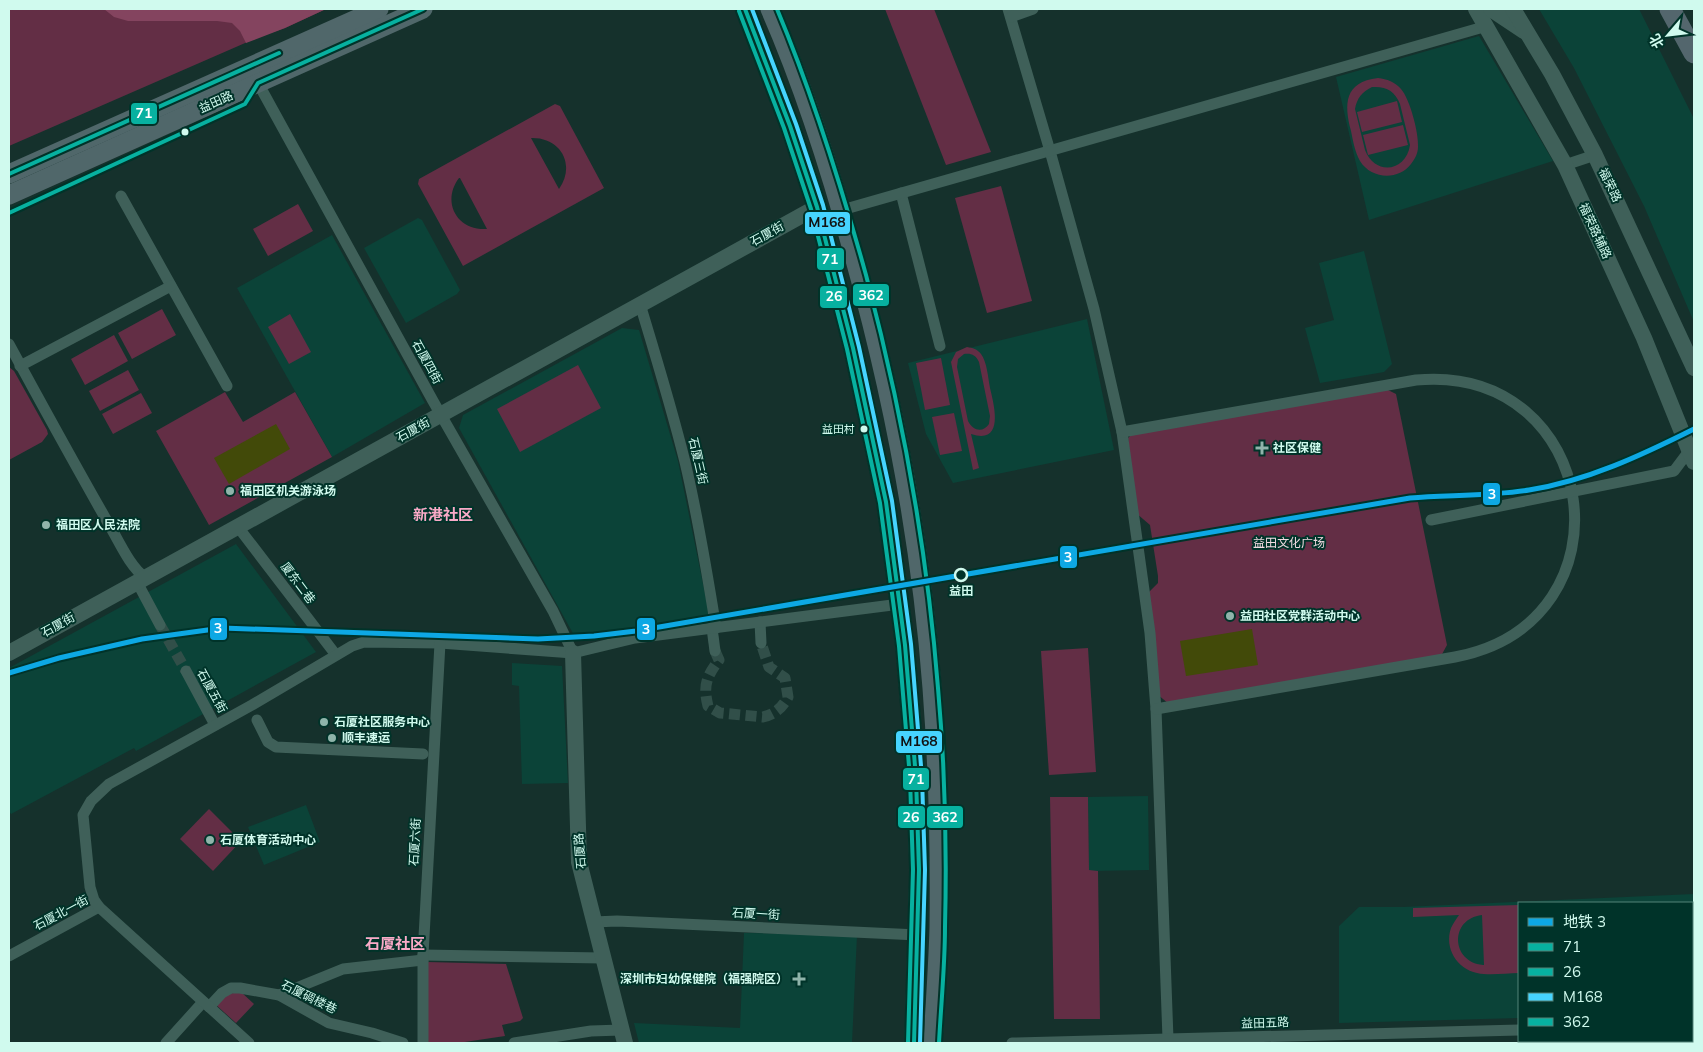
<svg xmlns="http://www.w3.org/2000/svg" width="1703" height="1052" font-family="Mulish,'Noto Sans SC',sans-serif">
<rect width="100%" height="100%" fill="#15312c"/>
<g fill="#0b4338">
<polygon points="1539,9 1639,9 1694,119 1694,322 1644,206 1574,68"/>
<polygon points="1479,36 1553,161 1369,220 1336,77"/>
<polygon points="418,218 422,220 460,290 457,294 406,323 364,248"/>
<polygon points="332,235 425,403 332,457 237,288"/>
<polygon points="1364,251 1392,364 1384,372 1320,383 1305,328 1334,320 1319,263"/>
<polygon points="1087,319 1114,450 953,483 926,434 908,363"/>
<polygon points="622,328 639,330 678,461 710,618 575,637 459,428 463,415"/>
<polygon points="236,544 316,652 136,751 134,748 11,814 9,811 9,668"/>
<polygon points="512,663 562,666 568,783 522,784 519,686 512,685"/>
<polygon points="1148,796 1149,870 1089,871 1088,797"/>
<polygon points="306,805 320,842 264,865 248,827"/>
<polygon points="1694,894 1694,1013 1692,1013 1692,903 1519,903 1519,1018 1339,1023 1339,926 1359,907 1403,907"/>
<polygon points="744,933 857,935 852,1043 639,1043 634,1023 740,1028"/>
</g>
<g fill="#632e45" fill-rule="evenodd">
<polygon points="9,9 326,9 285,28 259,37 9,146"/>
<polygon points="885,9 934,9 991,152 946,165"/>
<path d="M1378 78C1387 79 1395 82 1401 89 1410 99 1419 134 1418 147 1418 153 1415 159 1411 164 1398 181 1371 179 1360 161 1355 152 1353 141 1351 131 1344 104 1344 82 1378 78ZM1372 87C1386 86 1395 91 1400 104L1410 145C1406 172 1375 176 1365 150L1355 109C1357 98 1362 92 1372 87Z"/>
<polygon points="1397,101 1402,122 1362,132 1357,112"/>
<path d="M555 104 560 106 604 188 463 266 418 184 419 179ZM531 138C561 137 576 165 559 189ZM459 178H460L487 229C457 231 441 202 459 178Z"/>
<polygon points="1403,125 1408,145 1368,155 1363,135"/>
<polygon points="1001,186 1032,301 987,313 955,198"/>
<polygon points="298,204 313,231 268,256 253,229"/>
<polygon points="162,309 176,335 132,359 118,333"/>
<polygon points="290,314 311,352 289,364 268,327"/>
<polygon points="114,335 128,361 85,385 71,359"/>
<path d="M967 347C973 348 977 349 981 354 987 362 988 377 990 388 994 405 1005 445 971 434L979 468 973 470 951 362 956 352ZM964 354C971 353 976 355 979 362L990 416 989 424C983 433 973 431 968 421L957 367 958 359Z"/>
<polygon points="941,358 950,405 925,410 916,363"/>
<polygon points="578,365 601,408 520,452 497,409"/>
<polygon points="9,367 14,371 47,430 48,434 42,442 9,460"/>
<polygon points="128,370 139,390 100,411 89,391"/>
<polygon points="1382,387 1396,394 1447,645 1441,656 1169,704 1157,694 1147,594 1158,583 1158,576 1150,525 1136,513 1128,438 1134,432"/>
<polygon points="225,392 243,422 295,392 332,457 209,525 156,431"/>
<polygon points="141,393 152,413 113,434 102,414"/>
<polygon points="954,413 962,451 940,455 932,417"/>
<polygon points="1088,648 1096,772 1049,775 1041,651"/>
<polygon points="1050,797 1088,797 1089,870 1098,871 1100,1019 1054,1019"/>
<polygon points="209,809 241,841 213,871 180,839"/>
<path d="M1519 905V973C1506 973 1490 976 1477 973 1457 969 1444 948 1451 928 1453 924 1456 919 1459 915L1413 917V908ZM1482 915 1484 965H1483C1451 962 1449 919 1482 915Z"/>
<polygon points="427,962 506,964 523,1018 520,1021 502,1025 505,1036 458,1043 428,1043"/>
<polygon points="241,992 254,1004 236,1023 215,1004 226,994"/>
</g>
<polygon fill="#84445f" points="104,9 326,9 285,28 246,43 240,31 232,23 217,21 128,21 114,17"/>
<g fill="#424a09">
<polygon points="276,424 290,449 229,484 214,458"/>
<polygon points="1252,629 1258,665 1186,676 1180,641"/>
</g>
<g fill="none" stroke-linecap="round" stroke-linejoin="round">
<g stroke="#314f49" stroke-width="11" stroke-dasharray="11 5.5" stroke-linecap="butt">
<polyline points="160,625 186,671"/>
<path d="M715 651 719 660C706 677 703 686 708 706L720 713 763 717C775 714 782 708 788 697L785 678 769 667 761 643"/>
</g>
<g stroke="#3f6059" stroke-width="11">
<polyline points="1008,9 1050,151 1094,309 1122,432 1150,633 1156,709 1168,1039"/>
<polyline points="1011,17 1033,9"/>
<polyline points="258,83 433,401 553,611 573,653"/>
<polyline points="1565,165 1595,155"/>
<polyline points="901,193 940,346"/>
<polyline points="121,196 227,386"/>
<polyline points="842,210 1487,26"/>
<path d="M640 304C656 357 672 409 685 462 698 517 707 572 716 628"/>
<path d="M9 344C41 403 74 463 107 521 117 537 130 568 145 577"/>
<polyline points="20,366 171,286"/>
<path d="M1122 432 1416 380C1600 363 1638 622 1455 657L1156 709"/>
<polyline points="1431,520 1674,471 1692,447"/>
<polyline points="238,527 336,655"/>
<polyline points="137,582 160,625"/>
<polyline points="760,622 761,643"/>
<polyline points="712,628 715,651"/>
<polyline points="186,671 215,725"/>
<polyline points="257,720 268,742 276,747 423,754"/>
<polyline points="594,922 617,921 918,935"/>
<polyline points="423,955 603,958"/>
<polyline points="9,956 99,907"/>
<polyline points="279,995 343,969 423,960"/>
<polyline points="209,1007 222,993 231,988 240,988 279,995 329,1023 372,1033 403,1043"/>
<polyline points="1692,1025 1694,1024"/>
<polyline points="166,1043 203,1002"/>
<polyline points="249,1043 99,907 94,900 90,887 83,815 91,801 109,784 252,705 352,646 364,642 440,643 573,653 635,638 900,604"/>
<polyline points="423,1043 423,955 440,643"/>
<polyline points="514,1043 591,1031 621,1030"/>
<polyline points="1012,1043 1519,1030"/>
</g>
<g stroke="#3f6059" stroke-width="16">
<polyline points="1476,9 1565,165 1644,338 1694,462"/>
<polyline points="1491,9 1524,31"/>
<polyline points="1513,9 1552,74 1595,155 1694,368"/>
<polyline points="9,653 817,207"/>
<polyline points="573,653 579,862 625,1043"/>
</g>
<g stroke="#50676a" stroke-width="19">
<polyline points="745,9 790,126 817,207 853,348 886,502 905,645 916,778 919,870 914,1043"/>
<path d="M770 9C805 89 832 175 855 260 894 400 921 543 932 688 938 767 940 847 939 927 938 965 935 1004 933 1043"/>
<polyline points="9,174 379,9"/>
<polyline points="9,195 423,9"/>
</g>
<polyline stroke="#53666d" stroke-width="21" points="1670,9 1694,53"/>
<g stroke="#003329" stroke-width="8">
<g id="bus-1">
<polyline points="745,9 790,126 817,207 853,348 886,502 905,645 916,778 919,870 914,1043"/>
<polyline points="9,174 279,53"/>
<polyline points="9,213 245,104 258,83 423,9"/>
</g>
</g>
<g stroke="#003329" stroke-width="8">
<polyline id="bus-2" points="739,11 784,128 811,209 847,349 880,503 899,646 910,778 913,870 908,1043"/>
</g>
<g stroke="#003329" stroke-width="8">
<polyline id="bus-3" points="752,9 796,124 823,205 859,347 892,501 911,644 922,778 925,870 920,1043"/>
</g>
<g stroke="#003329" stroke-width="8">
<path id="bus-4" d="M777 9C813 95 841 185 866 275 902 411 927 548 938 688 945 767 947 847 945 927 945 966 941 1004 939 1043"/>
</g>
<use href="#bus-1" stroke="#07b1a0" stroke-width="4"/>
<use href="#bus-2" stroke="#07b1a0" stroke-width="4"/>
<use href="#bus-3" stroke="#46d4ff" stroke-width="4"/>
<use href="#bus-4" stroke="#07b1a0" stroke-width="4"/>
<g stroke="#003329" stroke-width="9">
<path id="metro-1" d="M9 673 59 658 142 639 222 628 538 639 594 636 636 631 1410 498C1449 495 1490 496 1529 490 1587 481 1642 455 1694 429"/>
</g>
<use href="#metro-1" stroke="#0da8e4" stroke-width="5"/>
</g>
<g fill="#d0faee" stroke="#003329" stroke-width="2">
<circle cx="185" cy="132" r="4.5"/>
<circle cx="864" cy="429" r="4.5"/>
</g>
<g fill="#8fb4aa" stroke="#003329" stroke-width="2">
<path d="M1259.5 440.5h5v5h5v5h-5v5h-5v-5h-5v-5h5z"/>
<circle cx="230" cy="491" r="5"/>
<circle cx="46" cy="525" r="5"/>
<circle cx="1230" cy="616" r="5"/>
<circle cx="324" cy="722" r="5"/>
<circle cx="332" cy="738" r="5"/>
<circle cx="210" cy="840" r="5"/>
<path d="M796.5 971.5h5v5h5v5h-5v5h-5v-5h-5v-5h5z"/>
</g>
<circle fill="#003329" stroke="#d0faee" stroke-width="2.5" cx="961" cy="575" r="6"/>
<g text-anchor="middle" stroke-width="4" stroke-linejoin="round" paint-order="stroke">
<g font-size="11" fill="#d0faee" stroke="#003329" text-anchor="end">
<text x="855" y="433">益田村</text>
</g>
<g font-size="12" fill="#d0faee" stroke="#003329">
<text transform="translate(216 102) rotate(-24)" y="4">益田路</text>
<text transform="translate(1610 185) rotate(64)" y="4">福荣路</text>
<text transform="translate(1595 231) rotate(65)" y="4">福荣路辅路</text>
<text transform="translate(767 234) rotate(-29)" y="4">石厦街</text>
<text transform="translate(427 362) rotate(61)" y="4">石厦四街</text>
<text transform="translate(413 430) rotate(-29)" y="4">石厦街</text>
<text transform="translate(698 461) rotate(77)" y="4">石厦三街</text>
<text transform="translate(298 583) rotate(53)" y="4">厦东二巷</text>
<text transform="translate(58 625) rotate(-29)" y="4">石厦街</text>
<text transform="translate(212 691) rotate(61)" y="4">石厦五街</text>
<text transform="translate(415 842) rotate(-87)" y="4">石厦六街</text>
<text transform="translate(580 851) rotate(-95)" y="4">石厦路</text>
<text transform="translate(61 913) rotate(-28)" y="4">石厦北一街</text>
<text transform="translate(756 914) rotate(3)" y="4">石厦一街</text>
<text transform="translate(309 997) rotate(26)" y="4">石厦碉楼巷</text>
<text transform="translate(1265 1023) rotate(-2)" y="4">益田五路</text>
</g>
<g font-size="12" font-weight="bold" fill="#d0faee" stroke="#003329" text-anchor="start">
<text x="1273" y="452">社区保健</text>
<text x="240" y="495">福田区机关游泳场</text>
<text x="56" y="529">福田区人民法院</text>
<text x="1240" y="620">益田社区党群活动中心</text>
<text x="334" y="726">石厦社区服务中心</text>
<text x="342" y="742">顺丰速运</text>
<text x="220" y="844">石厦体育活动中心</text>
<text x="788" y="983" text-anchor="end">深圳市妇幼保健院（福强院区）</text>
</g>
<g font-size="12" fill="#f2dbe2" stroke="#003329">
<text x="1289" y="547">益田文化广场</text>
</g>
<g font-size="12" font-weight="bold" fill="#d0faee" stroke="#003329">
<text x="961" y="595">益田</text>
</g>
<g font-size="15" font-weight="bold" fill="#f9aac7" stroke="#003329">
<text x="443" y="520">新港社区</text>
<text x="395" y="949">石厦社区</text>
</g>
</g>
<g stroke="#003329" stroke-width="2">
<rect x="130" y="102" width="28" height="23" rx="5" fill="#07b1a0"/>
<rect x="804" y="211" width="47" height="24" rx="5" fill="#46d4ff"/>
<rect x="816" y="247" width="29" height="24" rx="5" fill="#07b1a0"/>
<rect x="852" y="283" width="38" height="24" rx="5" fill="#07b1a0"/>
<rect x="819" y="285" width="29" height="24" rx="5" fill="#07b1a0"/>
<rect x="1482" y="482" width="19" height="24" rx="5" fill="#0da8e4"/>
<rect x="1059" y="545" width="19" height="24" rx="5" fill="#0da8e4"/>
<rect x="209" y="617" width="19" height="24" rx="5" fill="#0da8e4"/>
<rect x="636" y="617" width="20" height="24" rx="5" fill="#0da8e4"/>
<rect x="895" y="730" width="48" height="24" rx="5" fill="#46d4ff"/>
<rect x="902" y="767" width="28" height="24" rx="5" fill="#07b1a0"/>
<rect x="926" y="805" width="38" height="24" rx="5" fill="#07b1a0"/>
<rect x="897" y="805" width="29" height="24" rx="5" fill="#07b1a0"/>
</g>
<g font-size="14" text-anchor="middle" font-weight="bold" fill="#fff">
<text x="144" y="118">71</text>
<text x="830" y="264">71</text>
<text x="871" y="300">362</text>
<text x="834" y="301">26</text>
<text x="1492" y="499">3</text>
<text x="1068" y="562">3</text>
<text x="218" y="633">3</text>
<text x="646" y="634">3</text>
<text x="916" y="784">71</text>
<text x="945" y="822">362</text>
<text x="911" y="822">26</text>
</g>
<g font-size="14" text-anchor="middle" font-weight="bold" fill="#111">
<text x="827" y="227">M168</text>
<text x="919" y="746">M168</text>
</g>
<rect width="1703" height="1052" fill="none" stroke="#d0faee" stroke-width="20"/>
<rect x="1518" y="902" width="175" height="140" fill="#003329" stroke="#538378"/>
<rect x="1528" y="918" width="25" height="8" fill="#0da8e4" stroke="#538378"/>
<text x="1563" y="927" font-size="15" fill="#d0faee">地铁 3</text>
<rect x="1528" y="943" width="25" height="8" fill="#07b1a0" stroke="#538378"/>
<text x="1563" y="952" font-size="15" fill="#d0faee">71</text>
<rect x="1528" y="968" width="25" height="8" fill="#07b1a0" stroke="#538378"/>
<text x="1563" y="977" font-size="15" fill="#d0faee">26</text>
<rect x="1528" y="993" width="25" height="8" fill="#46d4ff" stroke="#538378"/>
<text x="1563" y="1002" font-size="15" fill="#d0faee">M168</text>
<rect x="1528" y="1018" width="25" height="8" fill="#07b1a0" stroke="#538378"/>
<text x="1563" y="1027" font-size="15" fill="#d0faee">362</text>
<g transform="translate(1668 35) rotate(242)" stroke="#003329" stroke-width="4" paint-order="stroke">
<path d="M0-4L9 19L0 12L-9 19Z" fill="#d0faee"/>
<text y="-8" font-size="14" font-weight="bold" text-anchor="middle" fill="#d0faee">北</text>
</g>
</svg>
